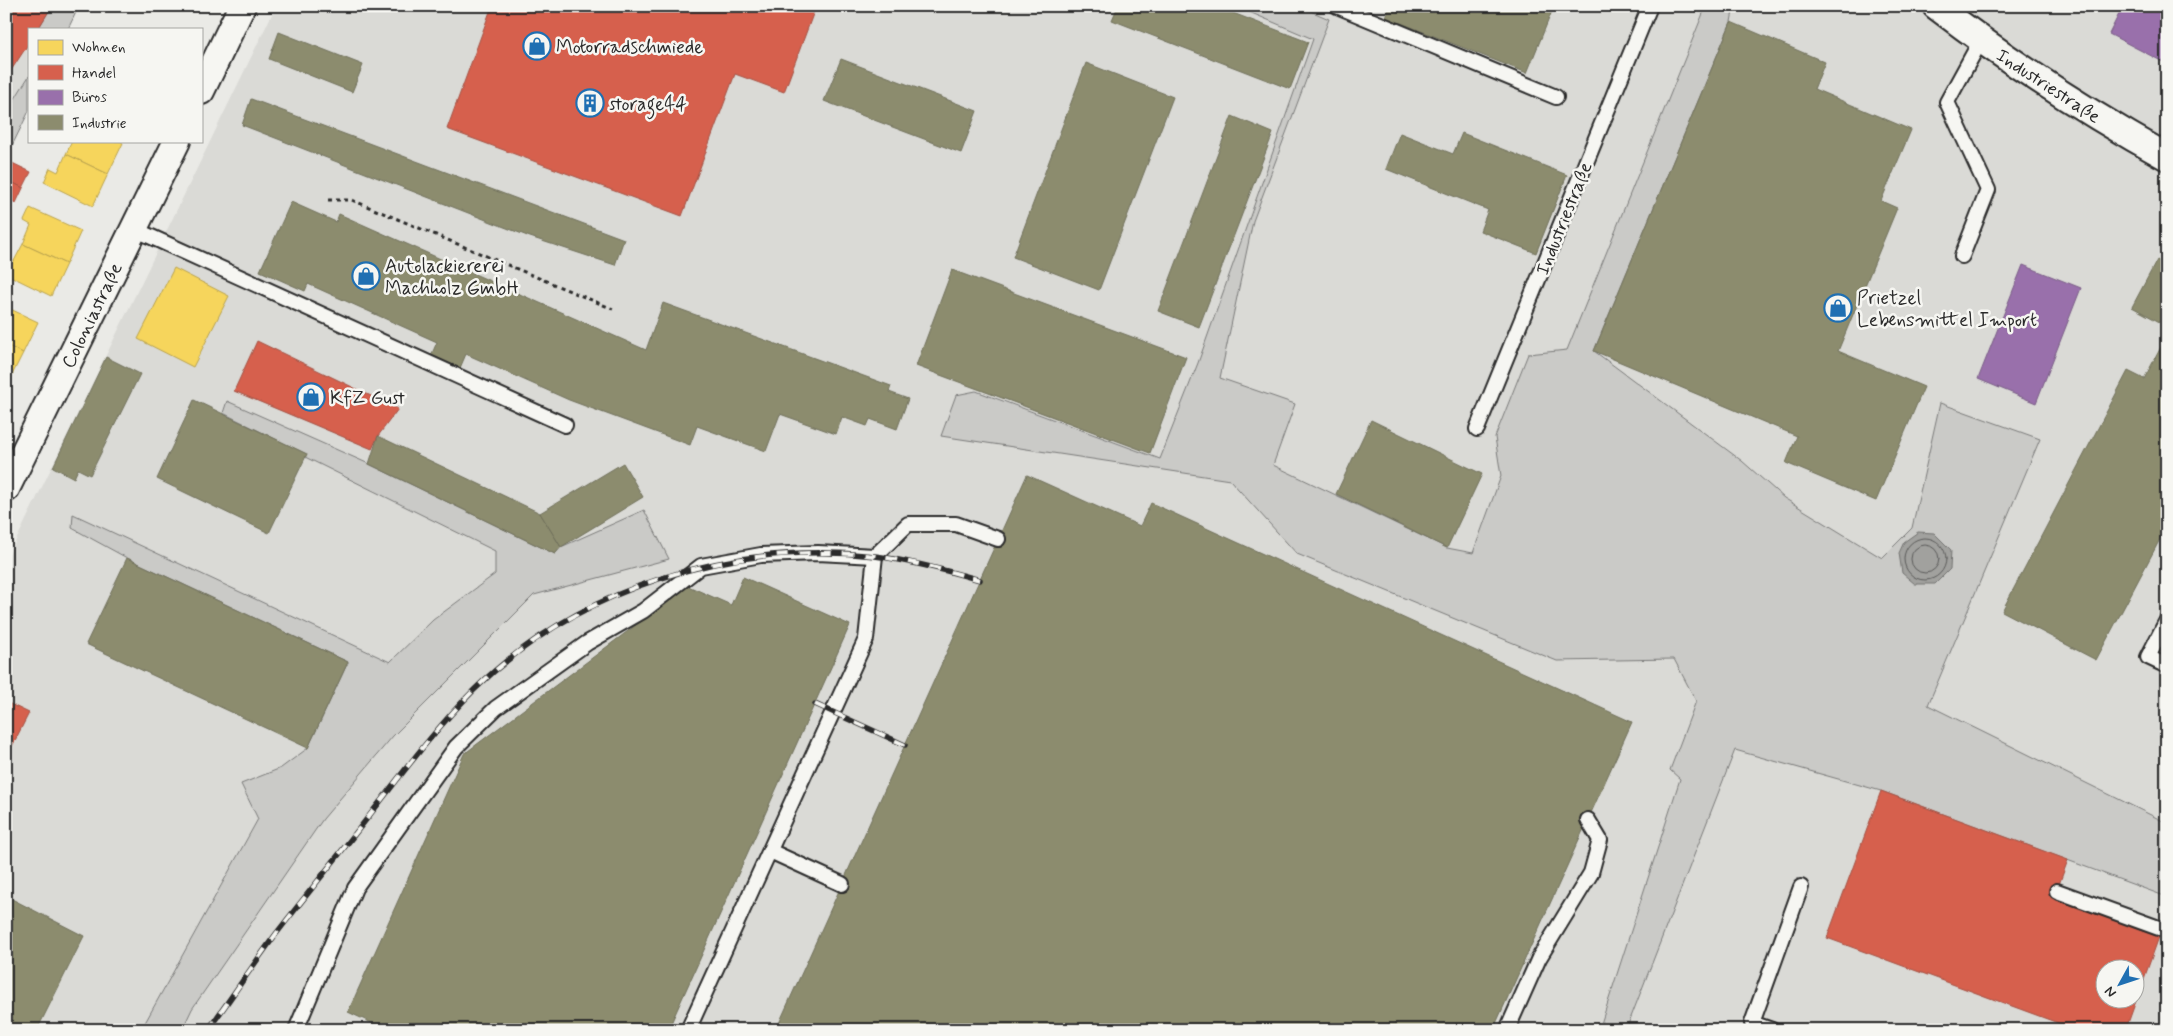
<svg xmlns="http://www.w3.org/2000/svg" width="2173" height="1036" font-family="Mynerve,sans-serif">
<rect width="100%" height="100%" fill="#eaeae6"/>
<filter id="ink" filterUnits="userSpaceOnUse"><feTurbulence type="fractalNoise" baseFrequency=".02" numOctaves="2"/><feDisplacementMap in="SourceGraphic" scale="10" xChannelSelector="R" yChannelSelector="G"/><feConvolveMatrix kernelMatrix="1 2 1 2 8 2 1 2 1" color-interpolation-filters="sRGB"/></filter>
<g filter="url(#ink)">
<g fill="#dadad6" fill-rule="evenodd">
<polygon points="6,6 79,6 68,29 29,29 29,111 6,158"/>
<path d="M276 6H2167V1030H6V561ZM2106 968H2136V998H2106Z"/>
</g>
<g fill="#cacac7" stroke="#7a7a79">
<polygon points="42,6 79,6 68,29 38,29 49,11"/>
<polygon points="1235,6 1299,6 1329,19 1253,221 1220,378 1295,404 1273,465 1447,548 1473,553 1501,476 1495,437 1528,354 1567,350 1706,6 1734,6 1731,22 1594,351 1742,461 1784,498 1882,558 1912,528 1940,403 2040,439 1928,705 2167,823 2167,897 1881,791 1735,750 1626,1030 1599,1030 1680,779 1670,770 1696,701 1674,659 1557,661 1297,554 1230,480 941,436 956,395 976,391 1160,459 1198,363 1313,39"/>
<polygon points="29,76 29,111 6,158 6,113"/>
<polygon points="227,401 369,464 555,554 561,547 644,510 669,559 534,595 393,736 323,819 192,1009 182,1030 141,1030 258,819 241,784 281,768 308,748 348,662 127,558 72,528 73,514 390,662 433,620 495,574 495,551 305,457 306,454 223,413"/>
</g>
<polygon fill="#a1a19e" stroke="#727270" points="1918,532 1934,533 1951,550 1950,569 1935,584 1915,584 1902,573 1899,553 1904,542"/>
<g fill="#f6d55c" stroke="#b9a24d">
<polygon points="72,141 120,141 123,143 108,174 66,154"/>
<polygon points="66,154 108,174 93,206 44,182 50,168 58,172"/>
<polygon points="30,208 81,231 66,264 23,244 31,225 24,221"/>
<polygon points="23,244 66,264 51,296 6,274 7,258 14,261"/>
<polygon points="174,268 229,296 193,367 138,339"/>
<polygon points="6,307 38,322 23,353 6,345"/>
<polygon points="6,345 23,353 7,385 6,384"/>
</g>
<g fill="#d6604d" stroke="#a35043" fill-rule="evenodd">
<polygon points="6,6 42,6 49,11 38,29 29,29 29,43 6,78"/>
<polygon points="492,6 816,6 784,92 735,74 682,216 447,129"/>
<polygon points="6,160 31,172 23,188 6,179"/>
<polygon points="6,179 23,188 16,203 6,199"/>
<polygon points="257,341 398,409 378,436 372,449 234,391"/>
<polygon points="6,702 29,713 6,758"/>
<path d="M1881 791 2068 860 2054 898 2159 937 2127 1026 2136 1030H2077L1827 938ZM2106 968H2136V998H2106Z"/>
</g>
<g fill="#9970ab" stroke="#785b85">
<polygon points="2123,6 2167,6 2167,64 2109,34"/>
<polygon points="2023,265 2081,288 2036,403 1978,379"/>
</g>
<g fill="#8c8c6e" stroke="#6f6f5a">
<polygon points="1118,6 1215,6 1308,42 1290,89 1112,20"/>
<polygon points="1390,6 1554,6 1527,73 1386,17"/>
<polygon points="1731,22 1825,62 1814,89 1911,130 1881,201 1897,208 1838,351 1924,387 1876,501 1786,463 1797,436 1594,351"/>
<polygon points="279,32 363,65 352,92 269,59"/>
<polygon points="841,59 977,111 961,153 824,101"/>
<polygon points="1086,63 1173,97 1099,290 1013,257"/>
<polygon points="251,99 624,239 615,265 530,237 242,125"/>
<polygon points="1232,116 1273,133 1199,327 1158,311"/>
<polygon points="1400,133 1453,154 1462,133 1567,175 1536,253 1480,231 1488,210 1386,169"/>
<polygon points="291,202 336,222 339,214 646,350 663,303 891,386 889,392 908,399 897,429 870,419 867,426 842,417 836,434 780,414 766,451 697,426 690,445 569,400 466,354 460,368 431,356 437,342 308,284 305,291 260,271"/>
<polygon points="2157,260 2167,265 2167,326 2132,307"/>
<polygon points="952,270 1186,357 1150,453 916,366"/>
<polygon points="2167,336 2167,526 2096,660 2002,611 2128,371 2144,379"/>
<polygon points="106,357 140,374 90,475 78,469 74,478 53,467"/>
<polygon points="194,400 307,454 269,533 157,479"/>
<polygon points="1371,420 1482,474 1447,548 1336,494"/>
<polygon points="378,436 540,513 561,547 555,554 369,464"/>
<polygon points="623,463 643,497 561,547 540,513"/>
<polygon points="1027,475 1140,526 1151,503 1632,722 1493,1030 776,1030"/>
<polygon points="127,558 348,662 308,748 86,644"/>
<polygon points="743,577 850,625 668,1030 387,1030 348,1012 464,754 688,586 731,605"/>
<polygon points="6,896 84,936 37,1030 6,1030"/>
</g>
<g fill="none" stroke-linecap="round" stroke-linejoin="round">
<g stroke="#5a5a59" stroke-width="1">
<circle cx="1925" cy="559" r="21"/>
<circle cx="1925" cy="559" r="14"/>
</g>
<g stroke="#2b2b2b" stroke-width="18">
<g id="lane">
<polyline points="1337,6 1556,97"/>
<polyline points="134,229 565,425"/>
<polyline points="1962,256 1988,190 1947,102 1981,40"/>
<polyline points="1477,429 1650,6"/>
<polyline points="2167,620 2148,657 2167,666"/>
<polyline points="770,851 842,884"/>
<polyline points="2057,891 2167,931"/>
<polyline points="296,1030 355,888 456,747 496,708 587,643 643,611 701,566 761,555 818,553 875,556"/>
<polyline points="688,1030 866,639 875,556 908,524 956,524 998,539"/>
<polyline points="1507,1030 1539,958 1591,873 1600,840 1588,820"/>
<polyline points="1772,1030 1752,1023 1801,887"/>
</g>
</g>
<g stroke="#2b2b2b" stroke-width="30">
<g id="street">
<path d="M1936 6C2009 62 2086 112 2167 157"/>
<polyline points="201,91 242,6"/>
<polyline points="6,489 177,141"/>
</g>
</g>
<polyline stroke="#2b2b2b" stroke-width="3" stroke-dasharray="4 4" stroke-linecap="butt" points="328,200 352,200 613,309"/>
<use href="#lane" stroke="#f6f6f2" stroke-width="14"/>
<use href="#street" stroke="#f6f6f2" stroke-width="26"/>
<g stroke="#2b2b2b" stroke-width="5.5">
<g id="rail">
<polyline points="815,704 905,745"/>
<path d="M208 1030C231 998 253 965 276 934 303 899 331 865 358 830 396 782 431 733 474 690 578 588 731 540 875 556 911 561 945 570 980 580"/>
</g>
</g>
<use href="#rail" stroke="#f6f6f2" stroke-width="4" stroke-dasharray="11" stroke-linecap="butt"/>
</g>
</g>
<defs>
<g id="shop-ring" transform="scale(1.4375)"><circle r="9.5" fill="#f6f6f2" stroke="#1f6fb2" stroke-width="1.5"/><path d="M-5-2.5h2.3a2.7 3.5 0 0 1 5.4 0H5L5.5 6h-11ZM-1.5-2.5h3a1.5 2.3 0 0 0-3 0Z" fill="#1f6fb2"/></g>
<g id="building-ring" transform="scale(1.4375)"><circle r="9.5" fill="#f6f6f2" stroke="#1f6fb2" stroke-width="1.5"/><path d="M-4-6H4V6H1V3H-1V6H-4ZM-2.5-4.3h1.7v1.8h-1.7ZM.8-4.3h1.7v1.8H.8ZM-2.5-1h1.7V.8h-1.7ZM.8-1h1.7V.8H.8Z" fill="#1f6fb2"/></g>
</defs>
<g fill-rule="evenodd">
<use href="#shop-ring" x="537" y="46"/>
<use href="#building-ring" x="590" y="103"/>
<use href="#shop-ring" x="366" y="276"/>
<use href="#shop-ring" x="1838" y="308"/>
<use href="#shop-ring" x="311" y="397"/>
</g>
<g text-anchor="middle" stroke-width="5" stroke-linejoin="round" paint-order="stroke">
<g font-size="19" fill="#2b2b2b" stroke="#f6f6f2" text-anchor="start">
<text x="556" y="53">Motorradschmiede</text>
<text x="609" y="110">storage44</text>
<text x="385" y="272">Autolackiererei<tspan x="385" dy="22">Machholz GmbH</tspan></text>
<text x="1857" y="304">Prietzel<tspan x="1857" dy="22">Lebensmittel Import</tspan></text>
<text x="330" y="404">KfZ Gust</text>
</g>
<g font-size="19" fill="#2b2b2b" stroke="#f6f6f2">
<text transform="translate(2049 85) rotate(33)" y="7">Industriestraße</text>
<text transform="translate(1563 218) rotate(-68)" y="7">Industriestraße</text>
<text transform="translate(91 315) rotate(-64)" y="7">Coloniastraße</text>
</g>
</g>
<rect width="2173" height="1036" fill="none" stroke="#f6f6f2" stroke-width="25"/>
<rect x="12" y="12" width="2148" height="1011" fill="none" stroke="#2b2b2b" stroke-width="2" filter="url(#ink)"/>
<rect x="28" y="28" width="175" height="115" fill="#f6f6f2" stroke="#a5a5a2"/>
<rect x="38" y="40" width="25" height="15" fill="#f6d55c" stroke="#a5a5a2"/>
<text x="72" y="52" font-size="15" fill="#2b2b2b">Wohnen</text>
<rect x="38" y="65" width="25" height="15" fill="#d6604d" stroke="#a5a5a2"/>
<text x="72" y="78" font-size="15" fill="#2b2b2b">Handel</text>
<rect x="38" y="90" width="25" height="15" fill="#9970ab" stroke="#a5a5a2"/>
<text x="72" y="102" font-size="15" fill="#2b2b2b">Büros</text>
<rect x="38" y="115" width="25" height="15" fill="#8c8c6e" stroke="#a5a5a2"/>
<text x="72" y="128" font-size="15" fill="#2b2b2b">Industrie</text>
<g transform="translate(2120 984) rotate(230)"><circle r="24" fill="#f6f6f2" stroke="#a5a5a2"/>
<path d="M0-4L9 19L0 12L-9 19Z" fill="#1f6fb2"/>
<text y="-8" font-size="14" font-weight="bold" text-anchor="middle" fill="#2b2b2b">N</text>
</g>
</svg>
